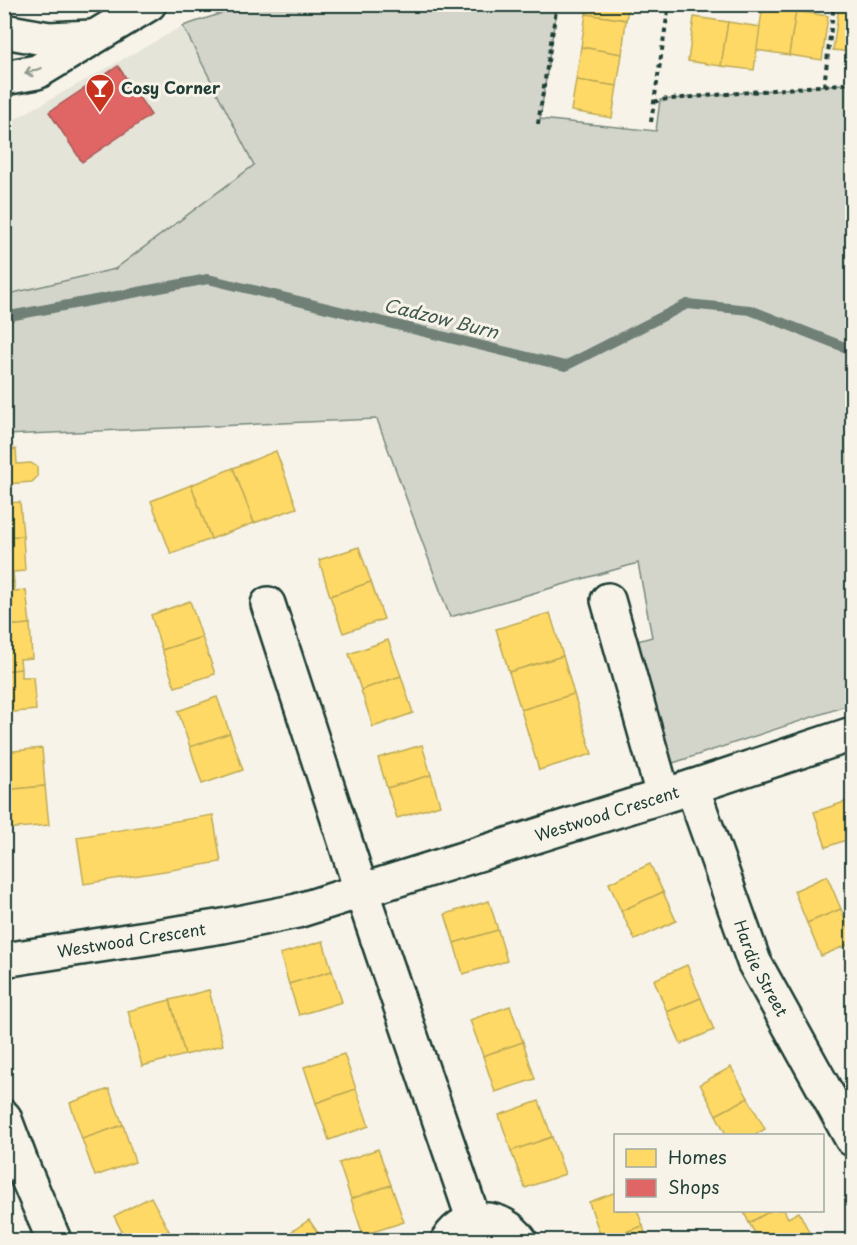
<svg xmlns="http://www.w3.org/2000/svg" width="857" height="1245" font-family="'Playpen Sans',sans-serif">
<rect width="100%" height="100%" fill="#f7f3e8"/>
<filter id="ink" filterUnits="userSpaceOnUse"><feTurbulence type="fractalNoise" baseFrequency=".0167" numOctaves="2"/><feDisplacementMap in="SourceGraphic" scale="12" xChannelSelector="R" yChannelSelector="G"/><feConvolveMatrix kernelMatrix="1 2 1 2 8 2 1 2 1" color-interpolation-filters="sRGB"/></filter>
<g filter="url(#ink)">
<polygon fill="#e5e4d9" points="183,26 254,165 115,269 5,295 4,125"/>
<polygon fill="#d3d5ca" stroke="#79897f" stroke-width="1.5" points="247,5 557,5 540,119 656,131 660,100 852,83 852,704 670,764 634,642 652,637 638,563 450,617 377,419 5,435 4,295 115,269 254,165 183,26"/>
<g fill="#ffd966" stroke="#bcaa57" stroke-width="1.5">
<polygon points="588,4 629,4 626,20 586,14"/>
<polygon points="763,6 796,11 789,55 756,50"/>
<polygon points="839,6 852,8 852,52 833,50"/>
<polygon points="796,11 828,16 822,60 789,55"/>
<polygon points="586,14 626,20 622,54 581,47"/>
<polygon points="694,17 728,22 721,66 688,61"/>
<polygon points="728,22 760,27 754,70 721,66"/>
<polygon points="581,47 622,54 617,86 576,80"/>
<polygon points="576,80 617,86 612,118 571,111"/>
<polygon points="16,449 17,464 31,463 37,467 37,477 32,482 6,484 7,495 4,495 4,450"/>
<polygon points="276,451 297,508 254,523 233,468"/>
<polygon points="233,468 254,523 211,539 191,485"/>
<polygon points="191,485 211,539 171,554 151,501"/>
<polygon points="4,495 7,495 7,503 20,502 23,536 4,537"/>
<polygon points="23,536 25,571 13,572 14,582 4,583 4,537"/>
<polygon points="359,547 371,582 330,596 319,560"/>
<polygon points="14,582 14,591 26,590 30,624 4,626 4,583"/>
<polygon points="371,582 384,619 343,633 330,596"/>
<polygon points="190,601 202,637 162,650 151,615"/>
<polygon points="550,613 563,656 509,672 496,629"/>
<polygon points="30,624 32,658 20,659 21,669 4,671 4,626"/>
<polygon points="202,637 215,674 175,687 162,650"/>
<polygon points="388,640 401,676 361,690 349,654"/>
<polygon points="563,656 574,694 521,710 509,672"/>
<polygon points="21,669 21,677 33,677 36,710 4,713 4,671"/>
<polygon points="401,676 413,713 373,727 361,690"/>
<polygon points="574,694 592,754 539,770 521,710"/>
<polygon points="217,697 230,733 190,747 178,711"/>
<polygon points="230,733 243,770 202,784 190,747"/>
<polygon points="422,745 431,775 387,788 378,758"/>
<polygon points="42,748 45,786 4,790 4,752"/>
<polygon points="431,775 440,805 397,818 387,788"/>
<polygon points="45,786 49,825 6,829 4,790"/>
<polygon points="848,801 852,816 852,838 826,847 814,812"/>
<polygon points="213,815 221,862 84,884 77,837"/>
<polygon points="650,864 663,892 621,911 609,883"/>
<polygon points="827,876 841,909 807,923 794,891"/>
<polygon points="663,892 676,921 635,940 621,911"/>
<polygon points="489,901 498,930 454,943 445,914"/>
<polygon points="841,909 852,936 852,943 821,956 807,923"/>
<polygon points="498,930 507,961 463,974 454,943"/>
<polygon points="323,941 332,971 289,984 280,954"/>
<polygon points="687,965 701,998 667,1012 654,980"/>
<polygon points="332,971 342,1002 299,1015 289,984"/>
<polygon points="209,990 223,1045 185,1055 170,1000"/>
<polygon points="701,998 714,1030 681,1044 667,1012"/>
<polygon points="170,1000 185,1055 142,1066 128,1011"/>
<polygon points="510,1006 523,1042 483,1056 470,1020"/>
<polygon points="523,1042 535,1079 495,1092 483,1056"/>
<polygon points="344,1054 356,1089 316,1103 304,1067"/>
<polygon points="731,1067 748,1098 716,1115 700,1084"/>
<polygon points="109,1089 123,1125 82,1139 70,1103"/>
<polygon points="356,1089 369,1126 329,1140 316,1103"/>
<polygon points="748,1098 765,1129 753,1136 727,1136 716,1115"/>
<polygon points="539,1101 552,1137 511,1151 499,1115"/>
<polygon points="123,1125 135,1162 95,1176 82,1139"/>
<polygon points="552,1137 565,1174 525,1188 511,1151"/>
<polygon points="378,1149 391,1185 351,1199 339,1163"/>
<polygon points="391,1185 404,1222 363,1235 351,1199"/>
<polygon points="616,1192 616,1210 637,1210 643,1226 602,1240 589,1202"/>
<polygon points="151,1197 169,1231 150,1240 126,1240 114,1216"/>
<polygon points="743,1210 772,1210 749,1223"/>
<polygon points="772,1210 784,1210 788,1218 799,1212 813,1240 759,1240 749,1223"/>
<polygon points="309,1220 323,1240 279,1240"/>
<polygon points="643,1226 647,1240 602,1240"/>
<polygon points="169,1231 173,1240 150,1240"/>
</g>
<polygon fill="#e06666" stroke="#a65a57" stroke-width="1.5" points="118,66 151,115 82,162 49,112"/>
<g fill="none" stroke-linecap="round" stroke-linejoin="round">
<polyline stroke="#6f8077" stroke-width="10" points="4,317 208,279 565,366 687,304 750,310 852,350"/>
<g stroke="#1f3d34" stroke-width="38">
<g id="minor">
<polyline points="608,600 663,795"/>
<polyline points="268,604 361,890 474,1221"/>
<path id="s1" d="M692 787 754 962 852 1139"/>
<path id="s2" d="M4 960 223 926 297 911 692 787 852 734"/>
<polyline points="4,1117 24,1170 54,1240"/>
<path d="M448 1240C466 1212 502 1214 520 1240"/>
</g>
</g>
<g stroke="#1f3d34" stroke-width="38">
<g id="major">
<polyline points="4,31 49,39 92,37"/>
<polyline points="4,78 37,72 149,4"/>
</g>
</g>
<g stroke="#1f3d34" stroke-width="4" stroke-dasharray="4.5 4.5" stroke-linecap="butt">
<polyline points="824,86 834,4"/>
<polyline points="654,102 660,100 852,83"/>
<polyline points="651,122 669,4"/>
<polyline points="538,124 557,4"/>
</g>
<use href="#minor" stroke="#f7f3e8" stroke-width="33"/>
<use href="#major" stroke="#f7f3e8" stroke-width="33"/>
</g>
<defs><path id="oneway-shaft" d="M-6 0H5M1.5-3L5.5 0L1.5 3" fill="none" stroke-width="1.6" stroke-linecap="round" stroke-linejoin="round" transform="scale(1.5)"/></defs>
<use stroke="#8b988e" href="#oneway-shaft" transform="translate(33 71) rotate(161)"/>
</g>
<defs>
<g id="bar-pin" transform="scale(1.5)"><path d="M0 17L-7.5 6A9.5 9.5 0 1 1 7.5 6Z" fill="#c8321e" stroke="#f7f3e8"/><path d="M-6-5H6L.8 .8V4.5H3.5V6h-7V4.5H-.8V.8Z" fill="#fff"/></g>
</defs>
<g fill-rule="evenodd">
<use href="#bar-pin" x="100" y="88"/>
</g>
<g text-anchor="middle" stroke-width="6" stroke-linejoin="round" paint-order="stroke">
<g font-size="16" font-weight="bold" fill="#1f3d34" stroke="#f7f3e8" text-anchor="start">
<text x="121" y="94">Cosy Corner</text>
</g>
<g font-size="16" fill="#1f3d34" stroke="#f7f3e8">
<text dy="6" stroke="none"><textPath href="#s2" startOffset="622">Westwood Crescent</textPath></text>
<text dy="6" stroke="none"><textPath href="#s2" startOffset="129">Westwood Crescent</textPath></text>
<text dy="6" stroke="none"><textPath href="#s1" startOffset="194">Hardie Street</textPath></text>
</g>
<g font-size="18" font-style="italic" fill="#405950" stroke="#f7f3e8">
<text transform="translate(441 319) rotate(14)" y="6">Cadzow Burn</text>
</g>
</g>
<rect width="857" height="1245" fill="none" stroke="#f7f3e8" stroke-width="24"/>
<rect x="12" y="12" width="833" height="1221" fill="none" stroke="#1f3d34" stroke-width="2" filter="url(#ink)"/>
<rect x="614" y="1134" width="210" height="78" fill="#f7f3e8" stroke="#a1aaa0" stroke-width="1.5"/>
<rect x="626" y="1149" width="30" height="18" fill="#ffd966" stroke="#a1aaa0" stroke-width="1.5"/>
<text x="668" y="1164" font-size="18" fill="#1f3d34">Homes</text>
<rect x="626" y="1179" width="30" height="18" fill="#e06666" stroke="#a1aaa0" stroke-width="1.5"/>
<text x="668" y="1194" font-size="18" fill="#1f3d34">Shops</text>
</svg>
